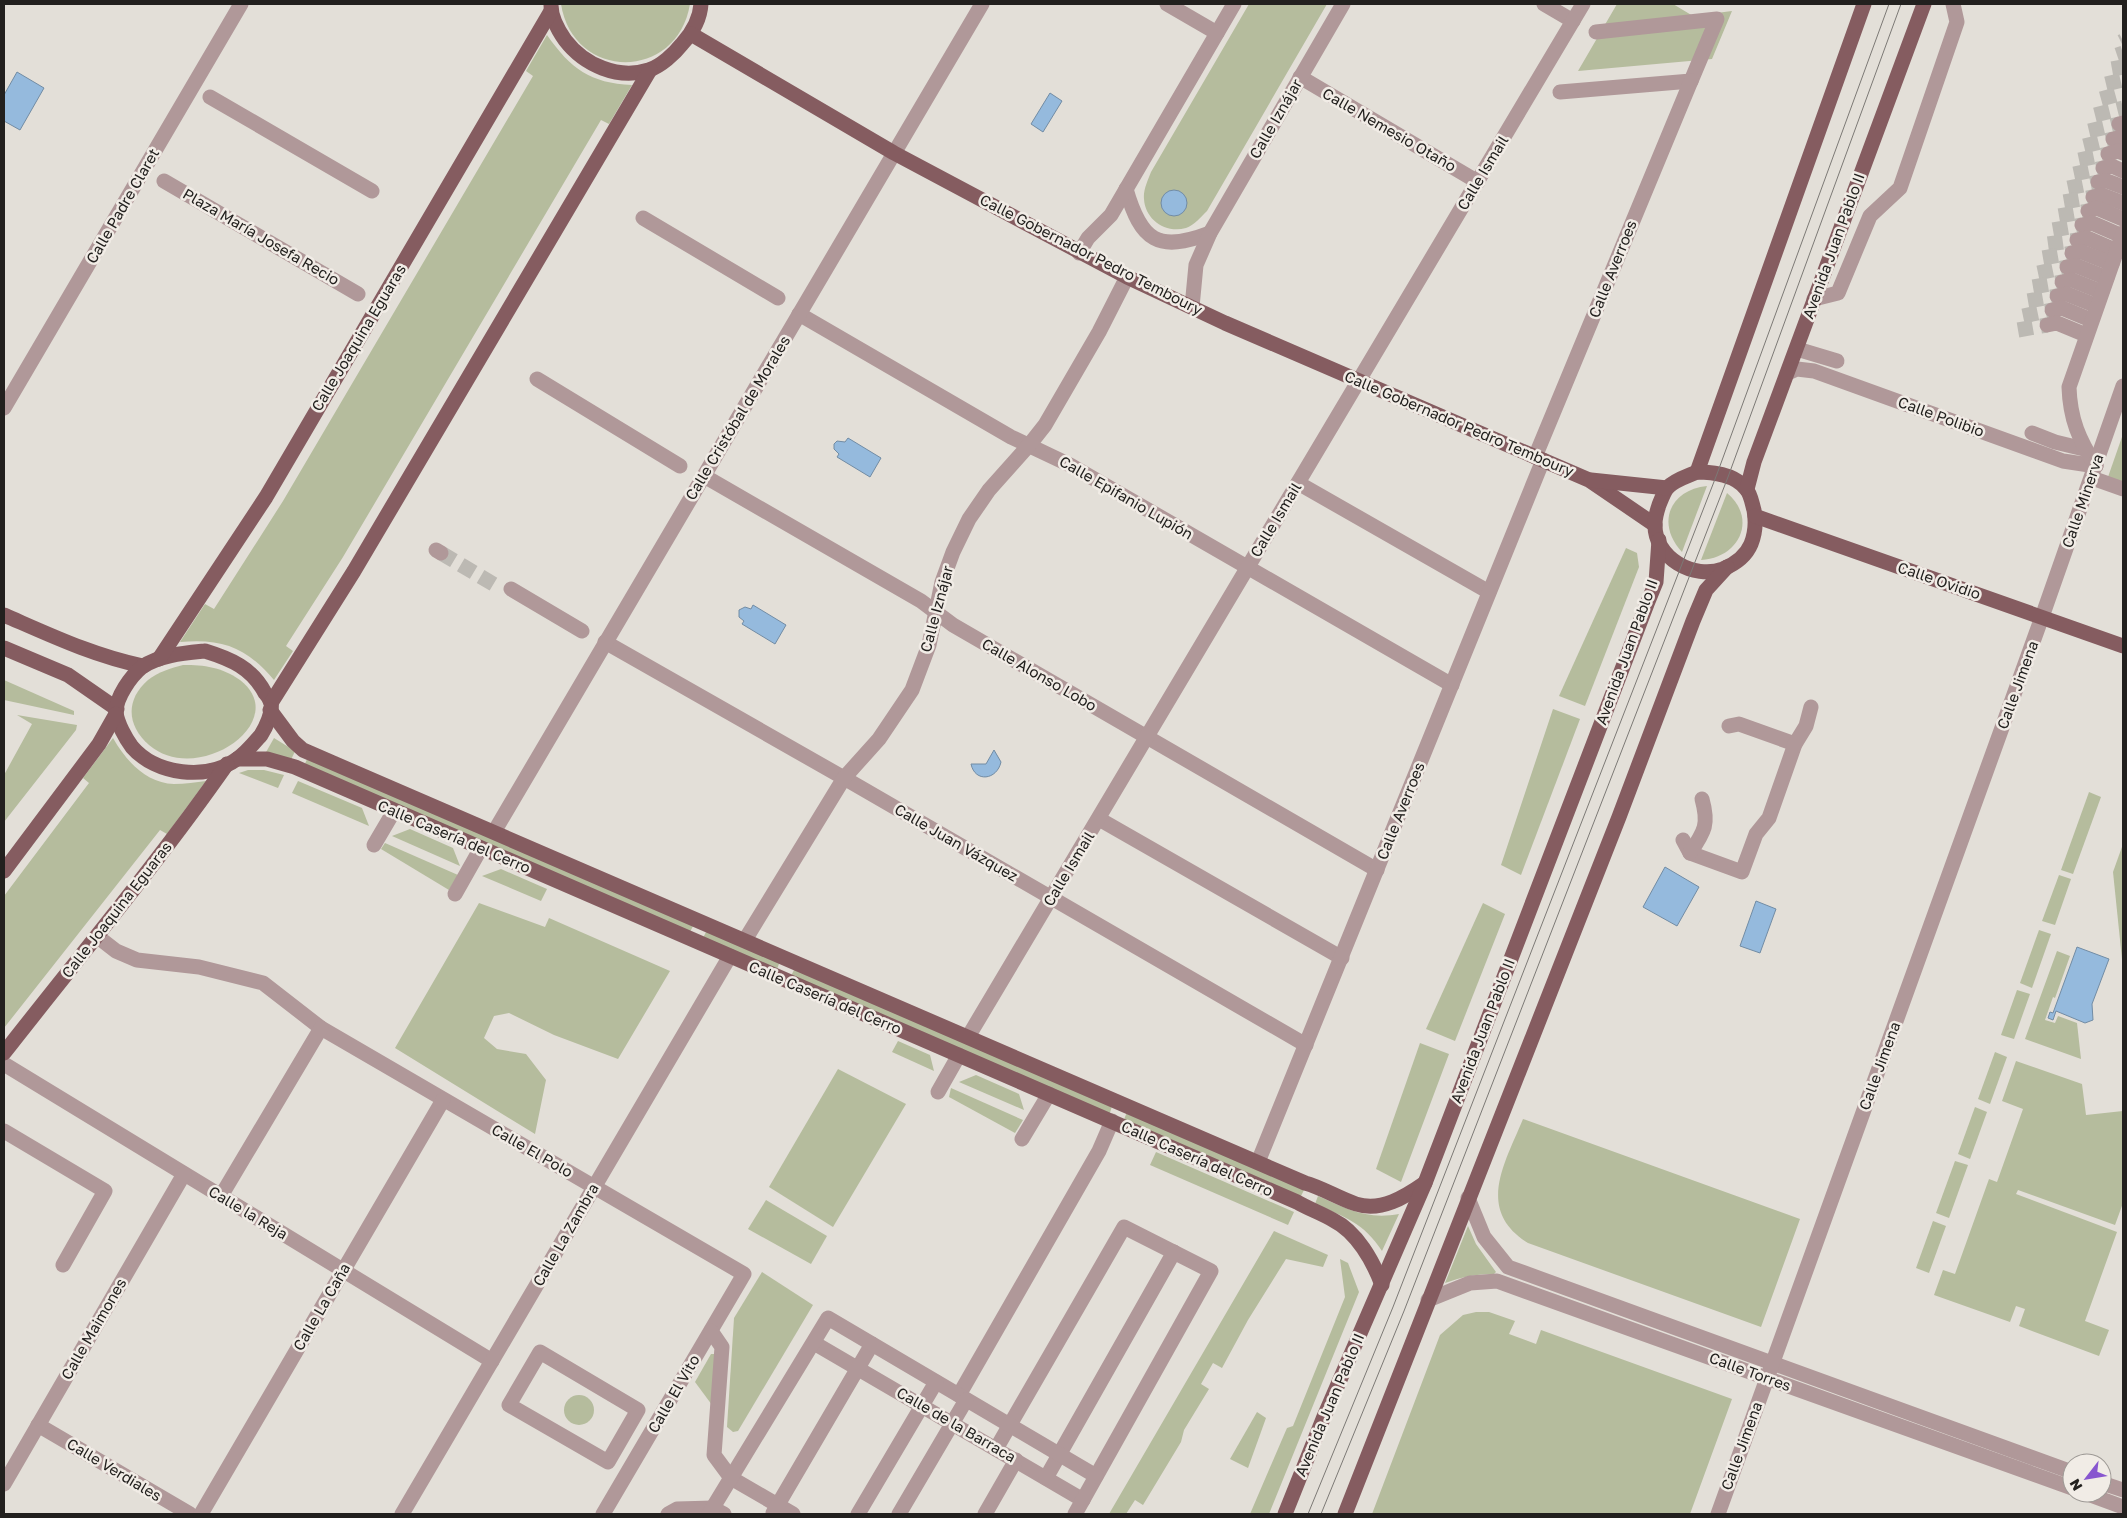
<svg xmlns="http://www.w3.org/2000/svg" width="2127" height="1518" font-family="'Golos Text',sans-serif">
<rect width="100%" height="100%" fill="#e3dfd8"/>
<g fill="#b5bc9d">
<path d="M561 4H690C677 82 573 81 561 4Z"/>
<path d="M1249 4H1327L1207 211C1201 217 1194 225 1186 228 1165 234 1145 219 1144 199 1143 190 1148 180 1151 172Z"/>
<polygon points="1617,4 1673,4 1693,16 1732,11 1712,59 1578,71"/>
<path d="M547 35C571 69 590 83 632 85L609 124 601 120 343 557 286 646 293 651 274 680C247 648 223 638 180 642L205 604 214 609 283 501 533 76 526 71Z"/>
<polygon points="2123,434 2123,482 2108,477"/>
<path d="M1707 486 1682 552C1656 524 1669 490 1707 486Z"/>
<path d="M1727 493C1758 519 1739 558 1701 560Z"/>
<polygon points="1626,548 1637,553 1639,567 1585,706 1559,696"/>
<path d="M183 665C205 665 221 667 240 680 293 721 198 787 149 745 127 726 125 700 148 680 158 672 171 668 183 665Z"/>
<polygon points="4,680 74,711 74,715 4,700"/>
<polygon points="1553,709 1580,719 1521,875 1501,865"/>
<polygon points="17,715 77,725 76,730 4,822 4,775 32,724"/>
<path d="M113 738C126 761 146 783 174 784 185 784 196 782 206 781L167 834 160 830 4 1028V896L89 783 83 778Z"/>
<polygon points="274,738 295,751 291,760 265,754"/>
<polygon points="308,757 694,924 689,934 304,766"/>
<polygon points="248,770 264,770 284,775 278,788 239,773"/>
<polygon points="298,781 362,808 369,826 292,793"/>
<polygon points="2089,792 2101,797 2073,874 2061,870"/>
<polygon points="410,829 453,848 460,866 392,836"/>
<polygon points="385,843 458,875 449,890 381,849"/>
<polygon points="2123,844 2123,969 2113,872"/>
<polygon points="501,869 547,889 541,901 482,876"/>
<polygon points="2059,875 2071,879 2055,925 2042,921"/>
<polygon points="479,903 545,927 549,918 670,971 618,1059 554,1035 509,1013 494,1016 484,1038 497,1049 526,1054 546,1080 535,1134 395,1048"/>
<polygon points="1483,903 1505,914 1455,1041 1426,1029"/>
<polygon points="707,930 780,961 776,972 702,940"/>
<polygon points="2039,930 2051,934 2032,988 2020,983"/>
<polygon points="2057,951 2070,956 2055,998 2053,997 2045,1020 2055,1023 2058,1016 2077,1023 2081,1059 2025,1039"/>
<polygon points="795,968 1112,1106 1109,1116 790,978"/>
<polygon points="2017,990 2030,994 2014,1039 2001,1035"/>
<polygon points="898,1041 930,1055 934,1071 892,1052"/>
<polygon points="1420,1043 1449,1054 1401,1182 1376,1169"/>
<polygon points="1995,1052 2007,1057 1990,1104 1978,1099"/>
<polygon points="2016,1061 2082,1084 2086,1115 2123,1111 2123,1203 2115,1225 2018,1190 2016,1194 2117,1232 2085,1321 2109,1330 2099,1356 2019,1326 2025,1309 2016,1306 2010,1322 1934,1295 1943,1270 1955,1274 1989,1179 1997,1182 2023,1109 2002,1101"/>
<polygon points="838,1069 906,1104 833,1227 769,1187"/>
<polygon points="976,1075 1019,1094 1024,1110 959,1082"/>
<polygon points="951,1088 1023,1120 1015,1133 949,1097"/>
<polygon points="1975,1107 1987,1112 1970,1159 1958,1154"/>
<polygon points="1127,1112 1304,1190 1300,1198 1123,1122"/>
<path d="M1523 1119 1800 1219 1761 1327 1528 1243C1475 1210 1505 1163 1523 1119Z"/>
<polygon points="1156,1152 1294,1212 1288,1225 1150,1165"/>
<polygon points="1955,1161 1968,1165 1949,1218 1936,1213"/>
<path d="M1318 1196C1347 1209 1367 1220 1399 1214L1382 1251C1364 1223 1345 1217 1315 1204Z"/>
<polygon points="766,1200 827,1236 811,1264 748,1229"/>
<polygon points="1933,1221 1946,1226 1929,1273 1916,1268"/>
<path d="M1468 1226 1476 1244 1496 1272 1494 1274C1476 1274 1462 1277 1445 1283Z"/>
<polygon points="1274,1231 1328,1255 1323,1267 1286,1259 1248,1320 1222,1368 1213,1363 1201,1384 1209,1389 1184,1430 1181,1442 1143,1505 1135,1500 1126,1514 1109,1514"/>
<polygon points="1340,1259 1348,1263 1359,1292 1269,1514 1250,1514 1287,1428 1293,1426 1345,1297"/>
<polygon points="762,1272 813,1305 738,1431 733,1432 727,1427 734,1318"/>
<polygon points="1476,1312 1489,1312 1515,1321 1509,1334 1536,1344 1541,1330 1732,1399 1690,1514 1372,1514 1440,1335 1463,1315"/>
<polygon points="711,1354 716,1354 712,1405 695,1382"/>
<circle cx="579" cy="1410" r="15"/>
<polygon points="1257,1412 1266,1418 1248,1468 1230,1459"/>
</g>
<g fill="#95badd" stroke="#728ca4">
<polygon points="17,72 44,88 20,130 4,121 4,95"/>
<polygon points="1050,93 1062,101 1043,132 1031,124"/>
<circle cx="1174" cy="203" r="13"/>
<polygon points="848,438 881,458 870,477 837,457 839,454 834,449 834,444 837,441 845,442"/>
<polygon points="753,605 786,625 775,644 742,624 744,621 739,617 739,610 745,607 751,609"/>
<path d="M994 750 1001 762C997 780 975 783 971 764H986Z"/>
<polygon points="1665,867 1699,887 1677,926 1643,907"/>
<polygon points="1756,901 1776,909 1760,953 1740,946"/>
<polygon points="2077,947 2109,959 2092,1004 2093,1020 2085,1023 2056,1011 2053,1020 2048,1018 2050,1012 2053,1013"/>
</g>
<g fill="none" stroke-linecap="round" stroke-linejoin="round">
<g stroke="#bcb9b3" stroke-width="15" stroke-dasharray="15 8" stroke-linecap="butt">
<polyline points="2121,42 2123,41"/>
<polyline points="2117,55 2123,53"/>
<polyline points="2112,69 2123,67"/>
<polyline points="2106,84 2123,80"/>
<polyline points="2101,99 2123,93"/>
<polyline points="2095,115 2123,108"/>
<polyline points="2089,131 2119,124"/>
<polyline points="2084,146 2113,139"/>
<polyline points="2079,160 2108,154"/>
<polyline points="2074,174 2103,168"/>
<polyline points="2068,188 2098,182"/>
<polyline points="2064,202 2093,197"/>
<polyline points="2059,216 2088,211"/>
<polyline points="2053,230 2082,225"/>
<polyline points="2048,244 2077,240"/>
<polyline points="2043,258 2072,253"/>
<polyline points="2038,273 2067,267"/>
<polyline points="2033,287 2062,282"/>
<polyline points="2028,301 2057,296"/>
<polyline points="2023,316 2052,310"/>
<polyline points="2018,330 2047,325"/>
<polyline points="441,553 500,588"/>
</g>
<g stroke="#b09899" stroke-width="15">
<polyline points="1167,4 1217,33"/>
<polyline points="1544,4 1573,21"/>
<polyline points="1300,77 1478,182"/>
<polyline points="1560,92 1691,81 1717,19 1596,32"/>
<polyline points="210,97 372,191"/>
<polyline points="2119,124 2123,123"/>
<polyline points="2113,139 2123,137"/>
<polyline points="2108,154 2118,151 2123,153"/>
<polyline points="2103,168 2112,166 2123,171"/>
<polyline points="164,181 358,294"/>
<polyline points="2098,182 2107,181 2123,187"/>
<path d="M1126 189C1141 241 1158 253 1210 233"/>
<polyline points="2093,197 2102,195 2123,203"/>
<polyline points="2088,211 2097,208 2123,219"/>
<polyline points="643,218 778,298"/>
<polyline points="2082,225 2092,223 2122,236"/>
<polyline points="2077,240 2087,238 2117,251"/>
<polyline points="1079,253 1088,238 1111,215 1234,4"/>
<polyline points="2072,253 2082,252 2112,264"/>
<polyline points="2067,267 2077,266 2107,278"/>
<polyline points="2062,282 2072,280 2102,292"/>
<polyline points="2057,296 2067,294 2097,306"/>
<polyline points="1814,299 1838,293 1870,216 1900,188 1957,22 1953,4"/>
<polyline points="1192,307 1196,265 1210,233 1343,4"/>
<polyline points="2052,310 2062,308 2091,320"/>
<polyline points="799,314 1011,437 1070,465 1452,685"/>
<polyline points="2047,325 2057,323 2086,335"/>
<polyline points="1797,349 1837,361"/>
<polyline points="1788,373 1797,369 1814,371 2063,461 2096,466"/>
<polyline points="537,379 680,466"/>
<polyline points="4,408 241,4"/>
<polyline points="2032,433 2055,442 2084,449"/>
<polyline points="1535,457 1691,81"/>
<path d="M2096 466C2079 440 2070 419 2069 387L2123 233"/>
<polyline points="704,476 921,601 953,625 1377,870"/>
<polyline points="2092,478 2123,489"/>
<polyline points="1298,483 1489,592"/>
<polyline points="436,550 441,553"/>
<polyline points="511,589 582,631"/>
<polyline points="605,642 844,778 1306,1045"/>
<polyline points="1729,726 1739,724 1795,744"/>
<polyline points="1099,819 1342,958"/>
<polyline points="494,832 982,4"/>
<polyline points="1683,840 1690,853 1742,872 1756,834 1769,818 1795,744 1806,726 1811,707"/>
<polyline points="374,845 394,811"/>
<path d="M1690 853C1705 831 1709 824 1702 799"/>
<polyline points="455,894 481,848"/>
<polyline points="98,937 116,951 137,960 199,967 263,983 321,1028 744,1274 603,1514"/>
<polyline points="745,940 844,778 879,739 912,690 929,645 942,582 953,552 969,519 989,490 1030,444 1045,425 1099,332 1127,277"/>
<polyline points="968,1037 1583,4"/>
<polyline points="4,1064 492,1361"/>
<polyline points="938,1092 959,1055"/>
<polyline points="4,1131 105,1191 63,1265"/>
<polyline points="1022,1139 1049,1094"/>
<polyline points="1258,1162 1543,460"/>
<polyline points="221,1196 321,1028"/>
<polyline points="1468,1198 1484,1237 1508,1267 2072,1472"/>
<polyline points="1428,1300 1470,1283 1497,1281 2072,1488"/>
<polyline points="711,1331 722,1347 714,1455 731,1478 793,1514"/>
<polyline points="814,1343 1083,1500"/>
<polygon points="540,1352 638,1410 608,1462 509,1405"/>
<polyline points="959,1395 1099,1151 1112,1121"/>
<polyline points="38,1425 190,1514"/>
<polyline points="996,1449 1124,1227 1211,1271 1075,1514"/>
<polyline points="1046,1478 1174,1252"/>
<polyline points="2102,1483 2123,1490"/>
<polyline points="4,1484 184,1174"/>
<polyline points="2085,1493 2123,1507"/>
<polyline points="773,1513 872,1344"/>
<polyline points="201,1514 443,1100"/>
<polyline points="402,1514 730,956"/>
<polyline points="668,1514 677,1509 713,1508 724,1514"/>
<polyline points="709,1514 828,1318 1096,1476"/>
<polyline points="858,1514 936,1382"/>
<polyline points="899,1514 966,1400"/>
<polyline points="985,1514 1016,1460"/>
<polyline points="1718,1514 2042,617 2123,386"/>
</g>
<g stroke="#855c60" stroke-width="15">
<path d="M551 5C551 18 558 30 565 40 584 65 618 80 649 70 661 66 674 54 682 44 692 33 700 19 701 4"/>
<polyline points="691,34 894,153 1127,277 1225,323 1589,480 1655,525"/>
<polyline points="1697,472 1864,4"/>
<path d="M1697 472C1713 472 1736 475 1746 489 1751 494 1752 504 1754 510 1756 521 1755 534 1751 544 1746 556 1735 564 1723 569 1694 580 1654 558 1655 524 1655 518 1657 511 1659 505 1661 500 1664 492 1667 488 1674 480 1688 476 1697 472Z"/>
<polyline points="1591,480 1667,488"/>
<polyline points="1747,489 1754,462 1924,4"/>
<polyline points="1755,516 2123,646"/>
<path d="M4 615C50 635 94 656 143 666"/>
<polyline points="4,648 68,675 117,709"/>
<path d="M205 651C231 659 252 668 265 693 267 695 270 700 271 703 273 712 266 727 261 735 254 743 246 753 237 759 207 781 156 775 132 747 126 739 117 723 116 712 116 697 131 676 142 667 159 655 185 653 205 651Z"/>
<polyline points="159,659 266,497 551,11"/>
<polyline points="271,703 354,571 650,70"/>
<path d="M270 710 293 741 303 750 1305 1183C1323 1188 1338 1198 1356 1204 1381 1212 1405 1197 1425 1183"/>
<path d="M237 759H267L295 767 1297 1202C1309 1209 1321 1213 1333 1220 1357 1232 1373 1261 1382 1285"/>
<polyline points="4,871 99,744 116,714"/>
<path d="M4 1053C79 957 157 864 227 764"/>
<polyline points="1285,1514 1323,1419 1425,1183 1647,604 1656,582 1659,540"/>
<polyline points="1345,1514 1619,817 1693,621 1706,590 1727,567"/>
</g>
<g stroke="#7c7975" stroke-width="1">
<polyline points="1308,1514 1393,1307 1717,474 1889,4"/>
<polyline points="1321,1514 1404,1311 1728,477 1901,4"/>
</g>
</g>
<g text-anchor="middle" stroke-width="5" stroke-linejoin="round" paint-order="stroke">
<g font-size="15" fill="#22201e" stroke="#f1ece6">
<text transform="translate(1276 119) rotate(-60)" y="5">Calle Iznájar</text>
<text transform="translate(1389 130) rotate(30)" y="5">Calle Nemesio Otaño</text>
<text transform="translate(1483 173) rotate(-59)" y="5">Calle Ismail</text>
<text transform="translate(123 206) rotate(-60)" y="5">Calle Padre Claret</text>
<text transform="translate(261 237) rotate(30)" y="5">Plaza María Josefa Recio</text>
<text transform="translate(1834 246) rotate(-70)" y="5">Avenida Juan Pablo II</text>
<text transform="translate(1091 255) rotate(27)" y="5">Calle Gobernador Pedro Temboury</text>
<text transform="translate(1613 269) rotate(-68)" y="5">Calle Averroes</text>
<text transform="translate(359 338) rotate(-59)" y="5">Calle Joaquina Eguaras</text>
<text transform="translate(1941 417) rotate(20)" y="5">Calle Polibio</text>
<text transform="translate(738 418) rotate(-59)" y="5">Calle Cristóbal de Morales</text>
<text transform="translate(1459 424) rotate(23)" y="5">Calle Gobernador Pedro Temboury</text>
<text transform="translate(1126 498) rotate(30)" y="5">Calle Epifanio Lupión</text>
<text transform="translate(2083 501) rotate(-71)" y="5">Calle Minerva</text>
<text transform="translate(1276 520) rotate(-59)" y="5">Calle Ismail</text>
<text transform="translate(1939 581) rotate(19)" y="5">Calle Ovidio</text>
<text transform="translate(937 609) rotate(-75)" y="5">Calle Iznájar</text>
<text transform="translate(1627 652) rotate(-70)" y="5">Avenida Juan Pablo II</text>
<text transform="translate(1039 675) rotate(30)" y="5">Calle Alonso Lobo</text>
<text transform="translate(2018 685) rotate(-70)" y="5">Calle Jimena</text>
<text transform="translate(1401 811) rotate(-68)" y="5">Calle Averroes</text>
<text transform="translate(454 837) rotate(23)" y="5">Calle Casería del Cerro</text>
<text transform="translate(956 843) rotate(30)" y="5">Calle Juan Vázquez</text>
<text transform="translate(1069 869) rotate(-59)" y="5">Calle Ismail</text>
<text transform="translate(117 910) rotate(-52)" y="5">Calle Joaquina Eguaras</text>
<text transform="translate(825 998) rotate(23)" y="5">Calle Casería del Cerro</text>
<text transform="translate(1483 1031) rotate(-69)" y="5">Avenida Juan Pablo II</text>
<text transform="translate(1880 1066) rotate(-70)" y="5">Calle Jimena</text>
<text transform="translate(532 1151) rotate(30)" y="5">Calle El Polo</text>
<text transform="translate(1197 1159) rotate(24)" y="5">Calle Casería del Cerro</text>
<text transform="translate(248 1213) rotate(31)" y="5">Calle la Reja</text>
<text transform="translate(566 1235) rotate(-60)" y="5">Calle La Zambra</text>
<text transform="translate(322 1307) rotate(-60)" y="5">Calle La Caña</text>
<text transform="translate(94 1329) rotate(-60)" y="5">Calle Maimones</text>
<text transform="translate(1750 1372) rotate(20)" y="5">Calle Torres</text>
<text transform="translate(674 1394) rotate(-60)" y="5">Calle El Vito</text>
<text transform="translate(1330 1405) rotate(-67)" y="5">Avenida Juan Pablo II</text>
<text transform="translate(956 1425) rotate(30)" y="5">Calle de la Barraca</text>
<text transform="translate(1742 1446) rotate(-70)" y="5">Calle Jimena</text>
<text transform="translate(114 1470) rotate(31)" y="5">Calle Verdiales</text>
</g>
</g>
<rect width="2127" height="1518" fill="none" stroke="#22201e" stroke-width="10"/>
<g transform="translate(2087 1478) rotate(239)"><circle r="24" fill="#f1ece6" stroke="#9e9a96"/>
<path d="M0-4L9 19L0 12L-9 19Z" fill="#8856cf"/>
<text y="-8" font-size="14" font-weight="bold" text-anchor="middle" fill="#22201e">N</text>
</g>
</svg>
